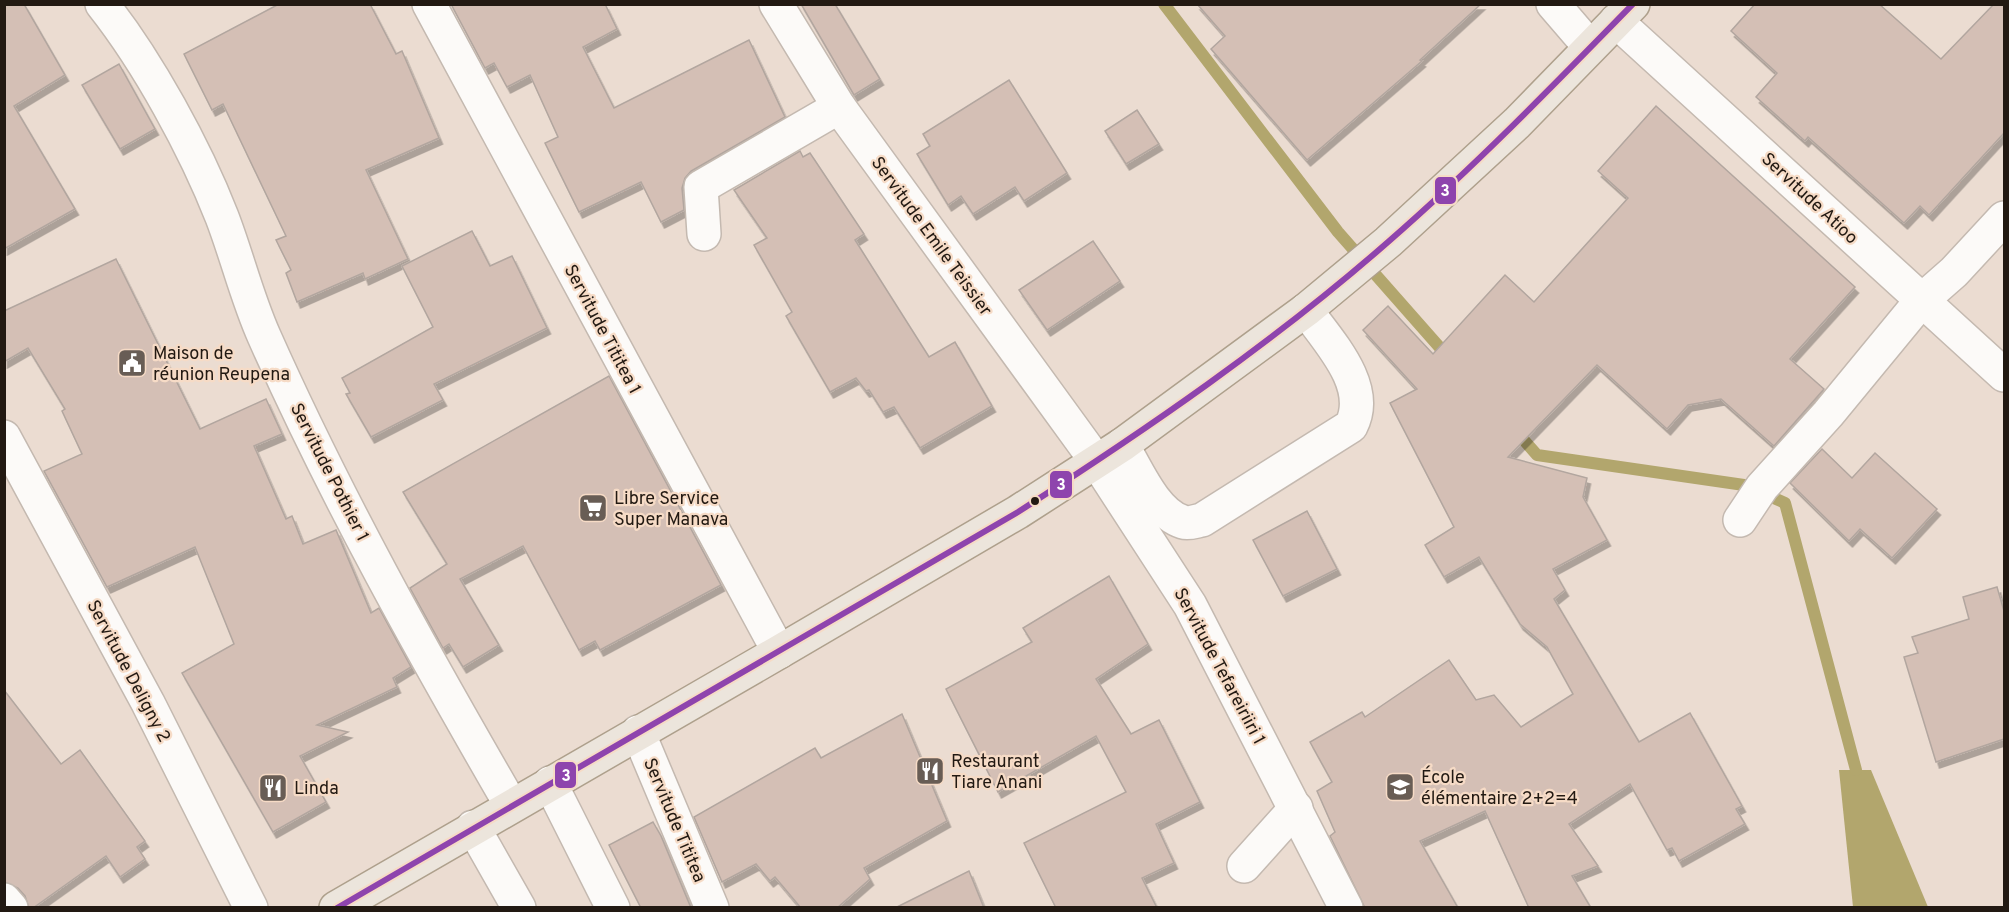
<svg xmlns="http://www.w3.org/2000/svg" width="2009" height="912" font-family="Overpass,sans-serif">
<defs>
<filter id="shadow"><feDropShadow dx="3.5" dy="6" stdDeviation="0" flood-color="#0004"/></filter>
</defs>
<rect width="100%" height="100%" fill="#ebdcd1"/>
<polygon fill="#b2a66d" points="1839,770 1871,770 1928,907 1853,907"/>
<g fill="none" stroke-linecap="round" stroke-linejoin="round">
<g stroke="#b2a66d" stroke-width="12">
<polyline points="1164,4 1338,232 1449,358"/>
<polyline points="1514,429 1537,455 1744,485 1785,503 1856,770"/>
</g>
</g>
<g fill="#d4bfb5" stroke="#b2a69f" stroke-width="1.5" filter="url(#shadow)">
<polygon points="4,4 24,4 65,75 14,106 75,209 4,249"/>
<polygon points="279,4 370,4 396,54 402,51 439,138 366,170 408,259 365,279 363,273 297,302 286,273 291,270 276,240 286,236 223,104 212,110 184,54"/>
<polygon points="451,4 605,4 617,29 583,47 614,108 749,40 785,117 691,171 685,178 682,188 684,210 661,222 641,182 579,212 545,143 558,137 530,75 507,87 494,63 485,68"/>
<polygon points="801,4 835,4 880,79 854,95"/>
<polygon points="1197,4 1481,4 1420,60 1422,61 1307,160 1211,49 1225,36"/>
<polygon points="1755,4 1879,4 1941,59 1994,4 2004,4 2004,133 1929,215 1920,206 1904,223 1808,137 1805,141 1756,97 1777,73 1731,31"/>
<polygon points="119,64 155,129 120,149 82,85"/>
<polygon points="1009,80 1067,173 1024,201 1015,187 973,214 961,196 948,205 917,154 930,146 923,134"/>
<polygon points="1656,106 1855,287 1790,359 1824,389 1774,446 1721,399 1688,405 1667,429 1597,365 1508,457 1587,478 1583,497 1607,540 1553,569 1565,590 1554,599 1639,742 1690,713 1742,806 1736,809 1745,824 1679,861 1672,848 1667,850 1630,784 1569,824 1598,866 1572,876 1591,908 1529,908 1485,811 1420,841 1458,908 1365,908 1330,836 1335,832 1317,791 1332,782 1310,742 1362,712 1365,717 1449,660 1476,700 1494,695 1521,727 1573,694 1547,647 1520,624 1479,557 1444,577 1425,545 1454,527 1390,403 1417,389 1363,330 1388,306 1433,354 1505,275 1534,302 1628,198 1598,171"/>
<polygon points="1137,110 1159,144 1126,164 1105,131"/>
<polygon points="800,151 803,157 810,153 864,234 855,240 929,357 955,342 992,406 920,448 894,407 883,412 869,390 866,391 856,378 830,392 786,316 792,312 754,245 767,238 734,190"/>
<polygon points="472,231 490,266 512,256 547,328 434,384 443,400 371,437 346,394 350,393 342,378 433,327 402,266"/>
<polygon points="1093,241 1120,281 1047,330 1019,290"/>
<polygon points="116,259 200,429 266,399 282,434 254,446 286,519 292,516 303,544 336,530 371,613 379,608 411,667 393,678 397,687 317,725 348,732 300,756 326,802 273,832 182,673 234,644 195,547 107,587 44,471 82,454 62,411 65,409 28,348 4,362 4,311"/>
<polygon points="609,376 721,585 600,650 595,641 579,650 523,546 460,579 499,645 463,667 449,644 443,648 410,588 447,564 403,492"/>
<polygon points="1822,449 1852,478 1875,453 1937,509 1892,558 1860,529 1849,541 1790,483"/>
<polygon points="1307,511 1337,569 1283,596 1253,540"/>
<polygon points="1109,576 1148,644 1096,679 1131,734 1159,720 1200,802 1156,824 1174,863 1142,878 1157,908 1056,908 1024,843 1126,792 1096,736 998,792 946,689 1032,642 1023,628"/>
<polygon points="1997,587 2004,611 2004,739 1936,762 1904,657 1918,653 1912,637 1969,619 1963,597"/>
<polygon points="4,690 61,764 80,750 145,841 137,847 145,859 120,877 106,856 33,908 29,908 25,896 18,888 4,882"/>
<polygon points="902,714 947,821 864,868 870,879 837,908 801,908 775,877 770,881 756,864 722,882 694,817 815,748 821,758"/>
<polygon points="653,822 661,836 691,908 641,908 609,845"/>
<polygon points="969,871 984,908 895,908"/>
</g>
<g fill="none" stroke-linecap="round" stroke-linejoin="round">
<g stroke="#c4b9b0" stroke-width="36">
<g id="minor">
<path d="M102 4C148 62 195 148 222 217 237 256 247 298 264 336 336 498 423 653 511 805"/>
<polyline points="429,4 779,652"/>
<polyline points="776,4 839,107 1097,462 1190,605 1346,908"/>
<polyline points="1553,4 1590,47"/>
<polyline points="1616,21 2004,375"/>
<polyline points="704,234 701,187 839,107"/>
<polyline points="4,437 148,703 251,908"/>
<path d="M1122 445C1137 469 1154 513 1183 522 1189 524 1196 521 1202 520L1351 426C1372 386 1328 341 1306 310"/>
<polyline points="1740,520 1762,487 1828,414 1921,301 1954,272 2004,218"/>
<polyline points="638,732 712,908"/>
<polyline points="550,783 613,908"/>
<polyline points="473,827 519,908"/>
<polyline points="1244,866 1296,808"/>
<polyline points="4,900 11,908"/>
</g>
</g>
<g stroke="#aea08c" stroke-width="36">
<polyline id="major" points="336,908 779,652 1018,512 1122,445 1306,310 1388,242 1517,123 1633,4"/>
</g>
<use href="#minor" stroke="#fcfaf8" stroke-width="33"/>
<use href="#major" stroke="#ece5dc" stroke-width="33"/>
<g stroke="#f6dbc6" stroke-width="10">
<path id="bus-1" d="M337 908 1018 512C1146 430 1274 342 1388 242 1474 167 1553 86 1633 4"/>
</g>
<use href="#bus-1" stroke="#8e44ad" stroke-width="6"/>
</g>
<defs>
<g id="civic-square" transform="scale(1.5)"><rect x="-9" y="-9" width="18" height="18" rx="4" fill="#685d55" stroke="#f6dbc6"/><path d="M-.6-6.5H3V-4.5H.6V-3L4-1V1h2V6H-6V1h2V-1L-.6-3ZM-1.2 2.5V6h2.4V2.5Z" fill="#fff"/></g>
<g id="supermarket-square" transform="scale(1.5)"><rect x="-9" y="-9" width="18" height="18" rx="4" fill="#685d55" stroke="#f6dbc6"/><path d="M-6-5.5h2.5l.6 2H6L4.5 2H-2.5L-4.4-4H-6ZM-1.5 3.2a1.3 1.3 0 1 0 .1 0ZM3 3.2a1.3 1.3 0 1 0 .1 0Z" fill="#fff"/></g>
<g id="restaurant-square" transform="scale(1.5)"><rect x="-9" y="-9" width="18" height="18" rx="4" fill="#685d55" stroke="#f6dbc6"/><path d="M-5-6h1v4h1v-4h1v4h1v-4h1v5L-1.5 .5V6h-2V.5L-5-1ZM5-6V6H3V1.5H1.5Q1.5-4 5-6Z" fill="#fff"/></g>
<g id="school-square" transform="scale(1.5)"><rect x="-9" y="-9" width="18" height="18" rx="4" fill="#685d55" stroke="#f6dbc6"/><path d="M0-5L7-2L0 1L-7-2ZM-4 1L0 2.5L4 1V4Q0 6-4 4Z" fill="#fff"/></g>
</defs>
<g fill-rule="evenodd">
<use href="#civic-square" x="132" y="363"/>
<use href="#supermarket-square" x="593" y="508"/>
<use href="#restaurant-square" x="930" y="771"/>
<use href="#school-square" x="1400" y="787"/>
<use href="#restaurant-square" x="273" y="788"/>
</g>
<circle fill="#221912" stroke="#f6dbc6" stroke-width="2" cx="1035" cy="501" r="5"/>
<g text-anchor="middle" stroke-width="4.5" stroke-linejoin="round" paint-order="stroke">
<g font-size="18" fill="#221912" stroke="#f6dbc6">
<text transform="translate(1810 198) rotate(43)" y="6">Servitude Atioo</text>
<text transform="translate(932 236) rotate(54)" y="6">Servitude Emile Teissier</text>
<text transform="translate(603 329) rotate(62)" y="6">Servitude Tititea 1</text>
<text transform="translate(330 472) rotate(63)" y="6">Servitude Pothier 1</text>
<text transform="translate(1220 666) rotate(62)" y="6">Servitude Tefareiriiri 1</text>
<text transform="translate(129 671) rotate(62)" y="6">Servitude Deligny 2</text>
<text transform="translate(675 820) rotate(67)" y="6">Servitude Tititea</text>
</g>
<g font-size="18" fill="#221912" stroke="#f6dbc6" text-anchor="start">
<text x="153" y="359">Maison de<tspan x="153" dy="21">réunion Reupena</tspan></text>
<text x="614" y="504">Libre Service<tspan x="614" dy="21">Super Manava</tspan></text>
<text x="951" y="767">Restaurant<tspan x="951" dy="21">Tiare Anani</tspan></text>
<text x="1421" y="783">École<tspan x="1421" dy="21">élémentaire 2+2=4</tspan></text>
<text x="294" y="794">Linda</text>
</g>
</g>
<g stroke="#f6dbc6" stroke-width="2">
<rect x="1434" y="176" width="23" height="29" rx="6" fill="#8e44ad"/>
<rect x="1049" y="470" width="24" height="29" rx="6" fill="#8e44ad"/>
<rect x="554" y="761" width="23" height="28" rx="6" fill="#8e44ad"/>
</g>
<g font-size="16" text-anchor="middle" font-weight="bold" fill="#fff">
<text x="1445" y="196">3</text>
<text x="1061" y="490">3</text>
<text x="566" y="781">3</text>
</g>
<rect width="2009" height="912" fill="none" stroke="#221912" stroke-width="12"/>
</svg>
